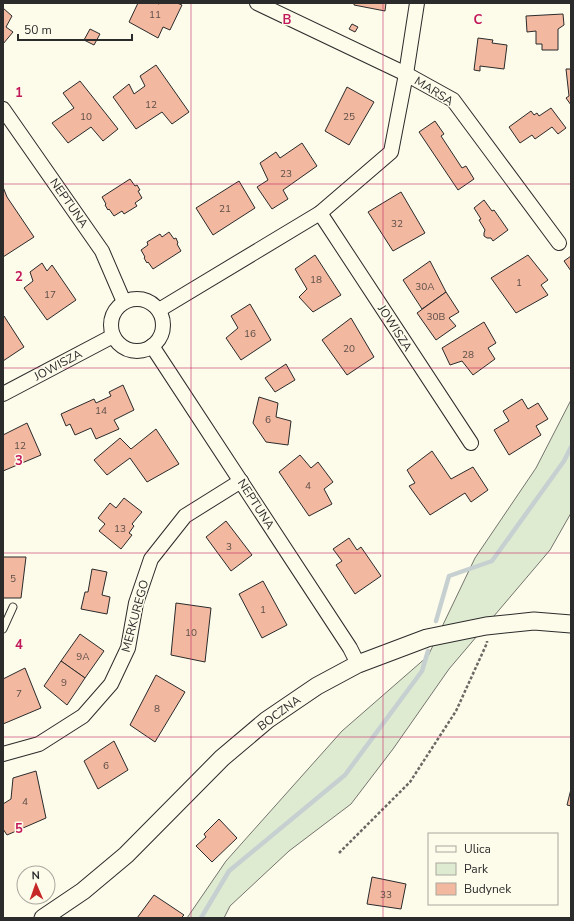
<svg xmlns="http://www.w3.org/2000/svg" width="574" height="921" font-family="'Nunito Sans',sans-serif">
<rect width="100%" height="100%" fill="#fdfbea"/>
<polygon fill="#deebd1" stroke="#74746e" points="571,400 571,513 550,550 449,669 393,749 351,804 289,851 230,906 224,918 187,918 226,861 342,731 428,656 475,558 536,468"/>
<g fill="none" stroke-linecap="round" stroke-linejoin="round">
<g stroke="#c7d0d0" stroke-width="4.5">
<polyline points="436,621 449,576 492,561 564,461 571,447"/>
<polyline points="201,918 229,871 345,775 422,671 428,651"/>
</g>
</g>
<g fill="#f2b8a0" stroke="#2b2b2b">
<polygon points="138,3 156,3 159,4 159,3 177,3 182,5 170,30 163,27 158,38 129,22"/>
<polygon points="354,3 386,3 385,11 354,5"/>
<polygon points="3,8 12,16 6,27 13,32 3,44"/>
<polygon points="563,14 564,25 558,29 558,50 542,50 542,44 536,44 536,31 527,32 526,16"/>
<polygon points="352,24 358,27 355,32 349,29"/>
<polygon points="90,29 100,34 94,45 84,40"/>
<polygon points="478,38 493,40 492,43 507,45 504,69 480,66 480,71 474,70"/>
<polygon points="156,65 189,112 172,124 162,112 136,129 113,97 129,84 134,94 145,86 140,76"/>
<polygon points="566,69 571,69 571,105 566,98 569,96"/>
<polygon points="80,81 118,129 103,141 91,127 68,143 52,123 74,108 63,93"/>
<polygon points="347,87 374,102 349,145 325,131"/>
<polygon points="551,108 566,128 558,134 552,127 535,139 532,135 520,143 509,127 531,111 534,115 537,113 539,116"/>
<polygon points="435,121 444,134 441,136 462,168 466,166 474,179 458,190 419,132"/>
<polygon points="302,143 317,166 283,190 288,199 272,209 257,187 268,180 260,163 276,152 280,158"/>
<polygon points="130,179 135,186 137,185 140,190 138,191 142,198 135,203 137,206 124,214 122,211 114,216 109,209 108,210 105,205 106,204 102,197"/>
<polygon points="239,181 255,208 213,235 196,208"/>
<polygon points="3,187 7,197 34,237 3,257"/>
<polygon points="401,192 425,233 393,251 368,212"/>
<polygon points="484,200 492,211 494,210 508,230 493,241 491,238 487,238 484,236 484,233 485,230 479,220 481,219 474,208"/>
<polygon points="169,232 174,239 176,238 178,243 177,244 181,251 153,269 148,262 147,263 144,258 145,257 141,250 148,245 147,242 160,234 162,237"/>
<polygon points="315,255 341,295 313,312 299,297 307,289 295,269"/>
<polygon points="528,255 548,280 541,285 548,295 516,313 491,278"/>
<polygon points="571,256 571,271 564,261"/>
<polygon points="430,261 446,292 422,309 403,280"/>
<polygon points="42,263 47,271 52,265 76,300 47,320 24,288 33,281 30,272"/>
<polygon points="446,292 459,312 449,318 456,326 436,340 417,313"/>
<polygon points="250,304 271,340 241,360 226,338 238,328 231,316"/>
<polygon points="4,316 24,347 3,361 3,317"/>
<polygon points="351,318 374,357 347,375 322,340"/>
<polygon points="484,322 496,343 488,348 495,359 473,375 462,361 450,365 442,348"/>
<polygon points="286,364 295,380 275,392 265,378"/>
<polygon points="123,385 134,410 114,420 119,429 96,439 91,428 75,435 70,424 66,426 61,414 94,399 96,403 111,396 109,392"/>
<polygon points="259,397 278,403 276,417 291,421 288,445 266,442 253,423"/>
<polygon points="522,399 528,409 538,403 548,419 536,426 541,435 509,455 494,430 509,421 503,411"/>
<polygon points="27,423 41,455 3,471 3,435"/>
<polygon points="156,429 179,464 147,482 130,458 107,475 94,460 120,438 131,449"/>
<polygon points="432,451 451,479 473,467 488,490 471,502 465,493 430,515 409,486 415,483 407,470"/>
<polygon points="300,455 311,468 318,462 333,482 324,489 332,504 309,516 279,472"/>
<polygon points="124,498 142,512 132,524 134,526 129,533 132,535 121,549 99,531 105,524 98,518 110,503 116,508"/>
<polygon points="226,521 252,555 231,571 206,537"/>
<polygon points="349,538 357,550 361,547 381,576 355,594 336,565 342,561 333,549"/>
<polygon points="3,557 26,557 21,598 3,598"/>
<polygon points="92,569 107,572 102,595 110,597 107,614 81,609 85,592 88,592"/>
<polygon points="263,581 287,625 262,638 239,594"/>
<polygon points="176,603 211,608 205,662 171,655"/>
<polygon points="80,634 104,651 85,678 61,661"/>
<polygon points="61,661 85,678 67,705 44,686"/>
<polygon points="25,668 41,708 3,724 3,679"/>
<polygon points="156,675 185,692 155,742 130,725"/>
<polygon points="114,741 128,770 98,789 84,761"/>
<polygon points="36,771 46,818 7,835 3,829 3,804 11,799 13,778"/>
<polygon points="571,789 571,806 567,805"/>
<polygon points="219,819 237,838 212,862 196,846 206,837 204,834"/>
<polygon points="372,877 406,884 401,909 367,904"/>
<polygon points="154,895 184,915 181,918 137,918"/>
</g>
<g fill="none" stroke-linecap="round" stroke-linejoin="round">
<g stroke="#2b2b2b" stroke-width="9">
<polyline id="service" points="3,629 13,607"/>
</g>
<g stroke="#2b2b2b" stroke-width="16">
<g id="minor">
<polyline points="257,3 406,74 453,100 559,243"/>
<polyline points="3,109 102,251 124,302"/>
<polyline points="320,213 471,443"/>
<circle cx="137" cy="325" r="26"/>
<polyline points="159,310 320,213 391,152 406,74 417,3"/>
<polyline points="152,346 350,648 358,664"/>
<polyline points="3,394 113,336"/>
<polyline points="3,754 39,744 83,716 111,684 128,648 136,603 151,559 185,516 241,481"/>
</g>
</g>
<g stroke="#2b2b2b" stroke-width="19">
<polyline id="tertiary" points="43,918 83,891 126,855 222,758 267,720 317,686 358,664 427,638 486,626 534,621 571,624"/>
</g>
<polyline stroke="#6a6964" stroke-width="2.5" stroke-dasharray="3 2" stroke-linecap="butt" points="339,853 410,782 456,711 487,643 487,641"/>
<use href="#service" stroke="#fdfbea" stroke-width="7"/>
<use href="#minor" stroke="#fdfbea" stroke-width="14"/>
<use href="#tertiary" stroke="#fdfbea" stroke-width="17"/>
</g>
<path fill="none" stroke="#c2185b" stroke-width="1" stroke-opacity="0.55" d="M191 3V918M383 3V918M3 184H571M3 368H571M3 553H571M3 737H571"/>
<g text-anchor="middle" stroke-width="3" stroke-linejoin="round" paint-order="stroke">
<g font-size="10" fill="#5d4e48">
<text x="155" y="18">11</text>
<text x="151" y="108">12</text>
<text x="86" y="120">10</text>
<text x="349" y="120">25</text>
<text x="286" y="177">23</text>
<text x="225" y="212">21</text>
<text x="397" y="227">32</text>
<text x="316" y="283">18</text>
<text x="519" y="286">1</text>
<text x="425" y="290">30A</text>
<text x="50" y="298">17</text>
<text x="436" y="320">30B</text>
<text x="250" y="337">16</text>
<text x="349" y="352">20</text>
<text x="468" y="358">28</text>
<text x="101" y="414">14</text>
<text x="268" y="423">6</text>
<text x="20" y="449">12</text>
<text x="308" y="489">4</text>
<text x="120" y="532">13</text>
<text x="229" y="550">3</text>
<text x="13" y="582">5</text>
<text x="263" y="613">1</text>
<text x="191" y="636">10</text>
<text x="83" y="660">9A</text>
<text x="64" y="686">9</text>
<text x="19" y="697">7</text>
<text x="157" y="712">8</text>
<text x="106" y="769">6</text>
<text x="25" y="805">4</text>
<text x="386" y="898">33</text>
</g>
<g font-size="12" fill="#2b2b2b" stroke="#fdfbea">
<text transform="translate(434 91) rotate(32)" y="4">MARSA</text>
<text transform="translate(69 203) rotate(55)" y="4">NEPTUNA</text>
<text transform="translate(395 328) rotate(57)" y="4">JOWISZA</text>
<text transform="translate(58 365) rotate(-28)" y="4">JOWISZA</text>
<text transform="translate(256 504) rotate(57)" y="4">NEPTUNA</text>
<text transform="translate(135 616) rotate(-75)" y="4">MERKUREGO</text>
<text transform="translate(279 713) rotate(-36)" y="4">BOCZNA</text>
</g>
</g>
<g font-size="13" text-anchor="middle" font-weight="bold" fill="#c2185b" stroke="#fdfbea" stroke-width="3" stroke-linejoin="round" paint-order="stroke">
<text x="287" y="24">B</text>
<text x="478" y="24">C</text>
<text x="19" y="97">1</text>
<text x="19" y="281">2</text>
<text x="19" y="465">3</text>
<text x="19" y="649">4</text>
<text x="19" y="833">5</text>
</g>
<rect width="574" height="921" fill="none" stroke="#2b2b2b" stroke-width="8"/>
<rect x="428" y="833" width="130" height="72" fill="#fdfbea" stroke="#a9a89e"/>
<rect x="436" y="846" width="20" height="6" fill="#fdfbea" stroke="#a9a89e"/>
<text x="464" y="853" font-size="12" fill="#2b2b2b">Ulica</text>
<rect x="436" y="863" width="20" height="12" fill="#deebd1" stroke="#a9a89e"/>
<text x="464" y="873" font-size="12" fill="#2b2b2b">Park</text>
<rect x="436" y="883" width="20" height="12" fill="#f2b8a0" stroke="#a9a89e"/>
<text x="464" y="893" font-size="12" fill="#2b2b2b">Budynek</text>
<g transform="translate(36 885) rotate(358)"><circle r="19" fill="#fdfbea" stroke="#a9a89e"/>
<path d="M0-3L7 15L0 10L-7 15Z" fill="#c62828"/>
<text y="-6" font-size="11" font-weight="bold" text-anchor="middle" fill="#2b2b2b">N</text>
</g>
<path d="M18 34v6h114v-6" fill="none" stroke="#2b2b2b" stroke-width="2"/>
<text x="24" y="34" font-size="12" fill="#2b2b2b" stroke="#fdfbea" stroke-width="3" paint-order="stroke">50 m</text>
</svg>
